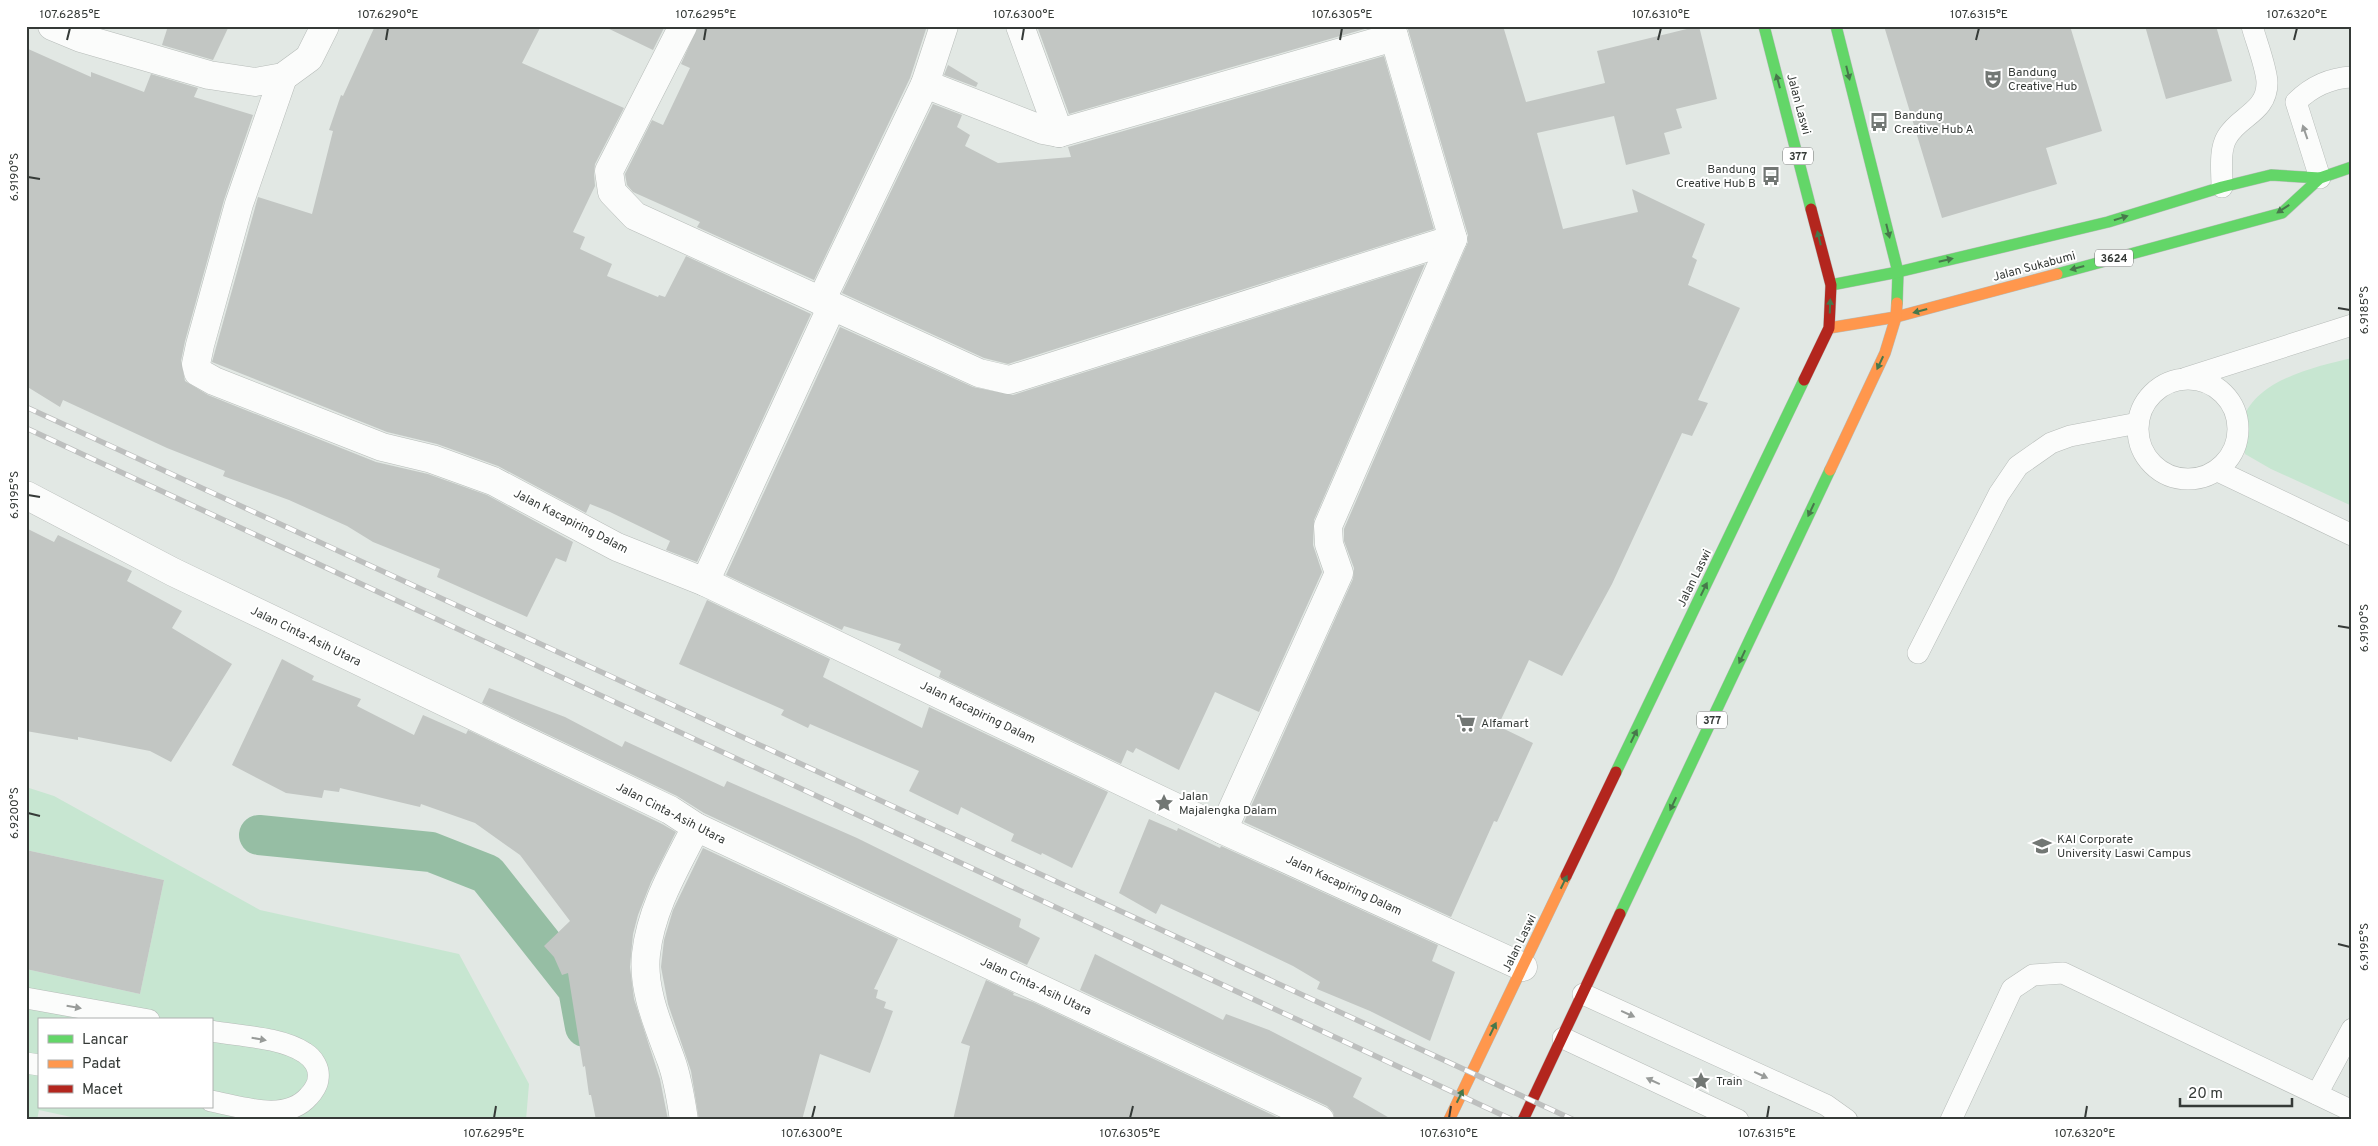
<svg xmlns="http://www.w3.org/2000/svg" width="2378" height="1146" font-family="Overpass,sans-serif">
<rect width="100%" height="100%" fill="#e2e8e4"/>
<g fill="#c7e6d1" fill-rule="evenodd">
<path d="M2352 358V506L2271 469 2245 454C2244 444 2240 428 2243 419 2257 379 2315 367 2352 358Z"/>
<path d="M26 787 54 796 260 910 459 954 529 1084 526 1120H85L39 1110 37 1120H26V969L140 994 164 880 26 850ZM39 1020H211V1107H39Z"/>
</g>
<g fill="none" stroke-linecap="round" stroke-linejoin="round">
<polyline stroke="#96bea4" stroke-width="40" points="259,835 431,852 487,874 578,989 585,1027"/>
</g>
<g fill="#c2c6c3">
<polygon points="168,26 229,26 213,60 162,45"/>
<polygon points="375,26 541,26 522,63 624,108 595,164 594,173 595,186 573,232 585,237 580,249 612,264 607,276 658,297 659,295 665,297 686,256 811,314 697,562 666,550 670,541 610,512 590,504 586,513 498,466 437,444 387,432 212,362 258,197 312,214 333,131 329,130 341,95 343,96"/>
<polygon points="603,26 665,26 653,50"/>
<polygon points="698,26 927,26 910,78 814,280 697,227 700,222 633,192 627,185 625,174 652,120 663,125 690,68 681,64"/>
<polygon points="1037,26 1375,26 1069,114"/>
<polygon points="1407,26 1503,26 1526,102 1605,83 1597,51 1699,26 1717,99 1676,109 1682,128 1664,133 1670,154 1626,165 1614,116 1537,133 1563,229 1638,212 1632,189 1705,224 1692,257 1697,260 1688,285 1740,308 1698,400 1708,403 1692,436 1682,433 1612,584 1562,676 1529,660 1498,726 1533,743 1497,822 1494,821 1451,917 1244,822 1353,579 1354,568 1344,541 1344,529 1468,242 1468,235"/>
<polygon points="1884,26 2070,26 2102,131 2046,148 2057,184 1942,218"/>
<polygon points="2145,26 2216,26 2232,81 2166,99"/>
<polygon points="26,48 91,77 91,72 144,92 151,74 198,88 194,97 253,115 224,200 185,341 181,361 185,381 208,395 376,462 428,474 487,495 573,542 566,562 556,558 527,617 437,577 440,569 373,542 347,526 289,500 223,476 225,471 167,448 63,400 60,407 26,386"/>
<polygon points="1384,56 1434,229 1008,364 984,358 842,293 933,104 962,115 957,127 970,135 965,146 998,163 1071,157 1068,147"/>
<polygon points="948,65 978,83 976,87 944,75"/>
<polygon points="1425,264 1314,520 1313,545 1322,572 1259,712 1215,692 1179,770 1136,748 1133,753 1127,750 1121,764 939,677 941,671 898,650 901,644 844,626 842,630 726,575 840,327 973,387 1013,395"/>
<polygon points="26,528 54,542 58,535 132,571 127,581 182,611 172,628 232,664 171,762 150,751 78,737 78,740 26,731"/>
<polygon points="707,600 830,659 823,677 922,728 929,707 1108,792 1072,868 1042,853 1041,855 1011,841 1014,834 961,807 958,815 909,791 919,771 810,724 808,728 781,715 784,710 679,664"/>
<polygon points="282,659 314,676 312,680 361,699 357,706 414,735 423,715 466,734 468,730 662,824 676,832 651,882 638,915 633,934 630,967 634,999 660,1079 668,1120 596,1120 591,1095 589,1095 585,1066 583,1067 568,973 562,975 554,957 544,946 570,921 520,855 475,823 421,804 420,807 340,788 339,792 324,790 322,798 286,793 232,765"/>
<polygon points="489,688 565,717 622,747 625,741 724,787 727,781 857,838 1021,919 1019,927 1040,938 1027,965 704,813 677,796 482,703"/>
<polygon points="1149,819 1177,831 1178,828 1220,848 1221,846 1438,945 1432,961 1455,972 1430,1041 1370,1011 1317,989 1320,982 1293,966 1243,942 1161,904 1156,914 1119,893"/>
<polygon points="703,848 898,939 874,989 878,990 876,998 886,1002 884,1008 893,1011 870,1073 820,1054 802,1120 699,1120 691,1071 668,1004 661,967 664,940 673,910"/>
<polygon points="26,850 164,880 140,994 26,969"/>
<polygon points="1095,954 1223,1020 1226,1014 1269,1030 1362,1078 1353,1097 1393,1120 1335,1120 1333,1112 1327,1106 1080,990"/>
<polygon points="986,980 1014,993 1013,995 1033,1002 1283,1120 953,1120 970,1046 961,1043"/>
</g>
<g fill="none" stroke-linecap="round" stroke-linejoin="round">
<g stroke="#b7bcb9" stroke-width="22">
<g id="lane">
<path d="M2320 178 2296 102C2311 87 2330 78 2352 77"/>
<path d="M2222 187C2222 172 2219 150 2227 137 2239 116 2267 112 2267 83 2267 69 2256 41 2252 26"/>
<polyline points="2186,378 2352,325"/>
<circle cx="2188" cy="429" r="50"/>
<polyline points="2218,471 2352,535"/>
<polyline points="1918,653 1999,494 2018,466 2051,443 2070,436 2138,423"/>
<polyline points="1583,994 1826,1105 1847,1120"/>
<polyline points="26,998 149,1020"/>
<path d="M211 1031C239 1036 281 1037 305 1053 313 1058 320 1068 318 1079 318 1084 313 1092 309 1096 286 1123 242 1107 211 1101"/>
<polyline points="1563,1038 1738,1120"/>
<polyline points="26,1063 39,1065"/>
<polyline points="2317,1094 2352,1029"/>
<polyline points="1951,1120 2012,989 2033,975 2063,973 2352,1111"/>
</g>
</g>
<g stroke="#b7bcb9" stroke-width="29">
<g id="street">
<polyline points="52,26 81,38 209,75 255,82 283,77 309,58 325,26"/>
<polyline points="683,26 609,171 612,192 635,216 979,373 1009,380 1038,371 1453,239"/>
<polyline points="1020,26 1059,133"/>
<polyline points="283,77 239,204 200,345 196,364 198,372 214,381 382,447 432,459 493,481 617,547 705,582 1223,830 1523,967"/>
<polyline points="925,84 1043,130 1059,133 1394,37"/>
<polyline points="821,301 925,84 944,26"/>
<polyline points="26,495 173,572 670,810 696,827 1320,1120"/>
<polyline points="705,582 832,306"/>
<polyline points="1223,830 1339,573 1329,544 1328,526 1453,239 1391,26"/>
<path d="M684 1120C681 1100 678 1079 671 1060 659 1027 642 990 646 954 651 908 676 867 696 827"/>
</g>
</g>
<g stroke="#b7bcb9" stroke-width="12">
<g id="fast">
<polyline points="1764,26 1811,209"/>
<polyline points="1836,26 1898,272 1897,303"/>
<polyline points="2057,274 2282,213 2320,178 2352,167"/>
<polyline points="1831,285 1898,272 2108,222 2222,187 2271,175 2320,178"/>
<polyline points="1616,772 1804,380"/>
<polyline points="1620,914 1830,470"/>
</g>
</g>
<g stroke="#b7bcb9" stroke-width="12">
<g id="slow">
<polyline points="1829,328 1896,317 2057,274"/>
<polyline points="1830,470 1885,353 1896,317 1897,303"/>
<polyline points="1449,1120 1566,876"/>
</g>
</g>
<g stroke="#b7bcb9" stroke-width="12">
<g id="jam">
<polyline points="1804,380 1829,328 1831,285 1811,209"/>
<polyline points="1566,876 1616,772"/>
<polyline points="1523,1120 1620,914"/>
</g>
</g>
<use href="#lane" stroke="#fbfcfb" stroke-width="21"/>
<use href="#street" stroke="#fbfcfb" stroke-width="28"/>
<use href="#fast" stroke="#63d668" stroke-width="11"/>
<use href="#slow" stroke="#ff974d" stroke-width="11"/>
<use href="#jam" stroke="#b3261e" stroke-width="11"/>
<g stroke="#bdbfbe" stroke-width="5.5">
<g id="rail">
<polyline points="26,407 1574,1120"/>
<polyline points="26,428 1513,1120"/>
</g>
</g>
<use href="#rail" stroke="#fff" stroke-width="4" stroke-dasharray="11" stroke-linecap="butt"/>
</g>
<defs><path id="oneway-solid" d="M-6-.8H1V-3.2L6.5 0L1 3.2V.8H-6Z" transform="scale(1.25)"/></defs>
<g fill="#47784b">
<use href="#oneway-solid" transform="translate(1848 73) rotate(76)"/>
<use href="#oneway-solid" transform="translate(1778 81) rotate(-105)"/>
<use href="#oneway-solid" transform="translate(2283 209) rotate(147)"/>
<use href="#oneway-solid" transform="translate(2121 218) rotate(-17)"/>
<use href="#oneway-solid" transform="translate(1888 231) rotate(76)"/>
<use href="#oneway-solid" transform="translate(1819 238) rotate(-104)"/>
<use href="#oneway-solid" transform="translate(1946 260) rotate(-13)"/>
<use href="#oneway-solid" transform="translate(2077 268) rotate(165)"/>
<use href="#oneway-solid" transform="translate(1830 306) rotate(-88)"/>
<use href="#oneway-solid" transform="translate(1920 311) rotate(165)"/>
<use href="#oneway-solid" transform="translate(1880 363) rotate(115)"/>
<use href="#oneway-solid" transform="translate(1811 510) rotate(115)"/>
<use href="#oneway-solid" transform="translate(1704 589) rotate(-64)"/>
<use href="#oneway-solid" transform="translate(1742 657) rotate(115)"/>
<use href="#oneway-solid" transform="translate(1634 736) rotate(-64)"/>
<use href="#oneway-solid" transform="translate(1673 804) rotate(115)"/>
<use href="#oneway-solid" transform="translate(1564 882) rotate(-64)"/>
<use href="#oneway-solid" transform="translate(1493 1029) rotate(-64)"/>
<use href="#oneway-solid" transform="translate(1460 1096) rotate(-64)"/>
</g>
<g fill="#989b99">
<use href="#oneway-solid" transform="translate(2305 132) rotate(-109)"/>
<use href="#oneway-solid" transform="translate(74 1007) rotate(10)"/>
<use href="#oneway-solid" transform="translate(1628 1014) rotate(24)"/>
<use href="#oneway-solid" transform="translate(259 1039) rotate(10)"/>
<use href="#oneway-solid" transform="translate(1761 1075) rotate(25)"/>
<use href="#oneway-solid" transform="translate(1653 1081) rotate(-155)"/>
</g>
<path fill="none" stroke="#353a37" stroke-width="2" d="M67 40 70 28M386 40 388 28M704 40 706 28M1022 40 1024 28M1340 40 1342 28M1658 40 1661 28M1976 40 1979 28M2294 40 2297 28M28 177 40 179M2338 308 2350 310M28 495 40 497M2338 626 2350 628M28 813 40 816M2338 944 2350 947M494 1118 496 1106M812 1118 815 1106M1130 1118 1133 1106M1449 1118 1451 1106M1767 1118 1769 1106M2085 1118 2087 1106"/>
<defs>
<g id="theatre-bare" transform="scale(1.5)"><path d="M-5-5.5Q0-4 5-5.5V0Q5 5 0 6Q-5 5-5 0ZM-3.3-2.5H-1v1.5H-3.3ZM1-2.5H3.3v1.5H1ZM-2.8 1Q0 5.5 2.8 1Z" fill="#727774" stroke="#fff" stroke-width="2.5" paint-order="stroke"/></g>
<g id="bus-bare" transform="scale(1.5)"><path d="M-5-6H5V4H4V6H2V4H-2V6H-4V4H-5ZM-3.5-4V0h7V-4ZM-3.5 1.2v1.5H-2V1.2ZM2 1.2v1.5H3.5V1.2Z" fill="#727774" stroke="#fff" stroke-width="2.5" paint-order="stroke"/></g>
<g id="supermarket-bare" transform="scale(1.5)"><path d="M-6-5.5h2.5l.6 2H6L4.5 2H-2.5L-4.4-4H-6ZM-1.5 3.2a1.3 1.3 0 1 0 .1 0ZM3 3.2a1.3 1.3 0 1 0 .1 0Z" fill="#727774" stroke="#fff" stroke-width="2.5" paint-order="stroke"/></g>
<g id="sight-bare" transform="scale(1.5)"><path d="M0-6L1.8-2.2L6-1.7L2.9 1.2L3.7 5.4L0 3.3L-3.7 5.4L-2.9 1.2L-6-1.7L-1.8-2.2Z" fill="#727774" stroke="#fff" stroke-width="2.5" paint-order="stroke"/></g>
<g id="university-bare" transform="scale(1.5)"><path d="M0-5L7-2L0 1L-7-2ZM-4 1L0 2.5L4 1V4Q0 6-4 4Z" fill="#727774" stroke="#fff" stroke-width="2.5" paint-order="stroke"/></g>
</defs>
<g fill-rule="evenodd">
<use href="#theatre-bare" x="1993" y="79"/>
<use href="#bus-bare" x="1879" y="122"/>
<use href="#bus-bare" x="1771" y="176"/>
<use href="#supermarket-bare" x="1466" y="723"/>
<use href="#sight-bare" x="1164" y="803"/>
<use href="#university-bare" x="2042" y="846"/>
<use href="#sight-bare" x="1701" y="1081"/>
</g>
<g text-anchor="middle" stroke-width="4" stroke-linejoin="round" paint-order="stroke">
<g fill="#fff" stroke="#727573" stroke-width="1">
<rect x="1783" y="147.5" width="30" height="17" rx="4"/>
<rect x="2095" y="249.5" width="38" height="17" rx="4"/>
<rect x="1697" y="711.5" width="30" height="17" rx="4"/>
</g>
<g font-size="11" font-weight="bold" fill="#353a37">
<text x="1798" y="160">377</text>
<text x="2114" y="262">3624</text>
<text x="1712" y="724">377</text>
</g>
<g font-size="12" fill="#353a37" stroke="#fff" text-anchor="start">
<text x="2008" y="76">Bandung<tspan x="2008" dy="14">Creative Hub</tspan></text>
<text x="1894" y="119">Bandung<tspan x="1894" dy="14">Creative Hub A</tspan></text>
<text x="1756" y="173" text-anchor="end">Bandung<tspan x="1756" dy="14">Creative Hub B</tspan></text>
<text x="1481" y="727">Alfamart</text>
<text x="1179" y="800">Jalan<tspan x="1179" dy="14">Majalengka Dalam</tspan></text>
<text x="2057" y="843">KAI Corporate<tspan x="2057" dy="14">University Laswi Campus</tspan></text>
<text x="1716" y="1085">Train</text>
</g>
<g font-size="12" fill="#353a37" stroke="#fff">
<text transform="translate(1799 104) rotate(75)" y="4">Jalan Laswi</text>
<text transform="translate(2034 266) rotate(-15)" y="4">Jalan Sukabumi</text>
<text transform="translate(571 521) rotate(27)" y="4">Jalan Kacapiring Dalam</text>
<text transform="translate(1694 578) rotate(-64)" y="4">Jalan Laswi</text>
<text transform="translate(306 636) rotate(26)" y="4">Jalan Cinta-Asih Utara</text>
<text transform="translate(978 712) rotate(26)" y="4">Jalan Kacapiring Dalam</text>
<text transform="translate(671 813) rotate(27)" y="4">Jalan Cinta-Asih Utara</text>
<text transform="translate(1344 885) rotate(25)" y="4">Jalan Kacapiring Dalam</text>
<text transform="translate(1519 943) rotate(-64)" y="4">Jalan Laswi</text>
<text transform="translate(1036 986) rotate(25)" y="4">Jalan Cinta-Asih Utara</text>
</g>
</g>
<rect width="2378" height="1146" fill="none" stroke="#ffffff" stroke-width="55"/>
<rect x="38" y="1018" width="175" height="90" fill="#ffffff" stroke="#aeb0af"/>
<rect x="48" y="1035" width="25" height="8" fill="#63d668" stroke="#aeb0af"/>
<text x="82" y="1044" font-size="15" fill="#353a37">Lancar</text>
<rect x="48" y="1060" width="25" height="8" fill="#ff974d" stroke="#aeb0af"/>
<text x="82" y="1068" font-size="15" fill="#353a37">Padat</text>
<rect x="48" y="1085" width="25" height="8" fill="#b3261e" stroke="#aeb0af"/>
<text x="82" y="1094" font-size="15" fill="#353a37">Macet</text>
<path d="M2180 1098v8h112v-8" fill="none" stroke="#353a37" stroke-width="2.5"/>
<text x="2188" y="1098" font-size="15" fill="#353a37" stroke="#ffffff" stroke-width="4" paint-order="stroke">20 m</text>
<rect x="28" y="28" width="2322" height="1090" fill="none" stroke="#353a37" stroke-width="2"/>
<g font-size="12" text-anchor="middle" fill="#353a37">
<text x="70" y="18">107.6285°E</text>
<text x="388" y="18">107.6290°E</text>
<text x="706" y="18">107.6295°E</text>
<text x="1024" y="18">107.6300°E</text>
<text x="1342" y="18">107.6305°E</text>
<text x="1661" y="18">107.6310°E</text>
<text x="1979" y="18">107.6315°E</text>
<text x="2297" y="18">107.6320°E</text>
<text transform="translate(14 177) rotate(-90)" y="4">6.9190°S</text>
<text transform="translate(2364 310) rotate(-90)" y="4">6.9185°S</text>
<text transform="translate(14 495) rotate(-90)" y="4">6.9195°S</text>
<text transform="translate(2364 628) rotate(-90)" y="4">6.9190°S</text>
<text transform="translate(14 813) rotate(-90)" y="4">6.9200°S</text>
<text transform="translate(2364 947) rotate(-90)" y="4">6.9195°S</text>
<text x="494" y="1137">107.6295°E</text>
<text x="812" y="1137">107.6300°E</text>
<text x="1130" y="1137">107.6305°E</text>
<text x="1449" y="1137">107.6310°E</text>
<text x="1767" y="1137">107.6315°E</text>
<text x="2085" y="1137">107.6320°E</text>
</g>
</svg>
